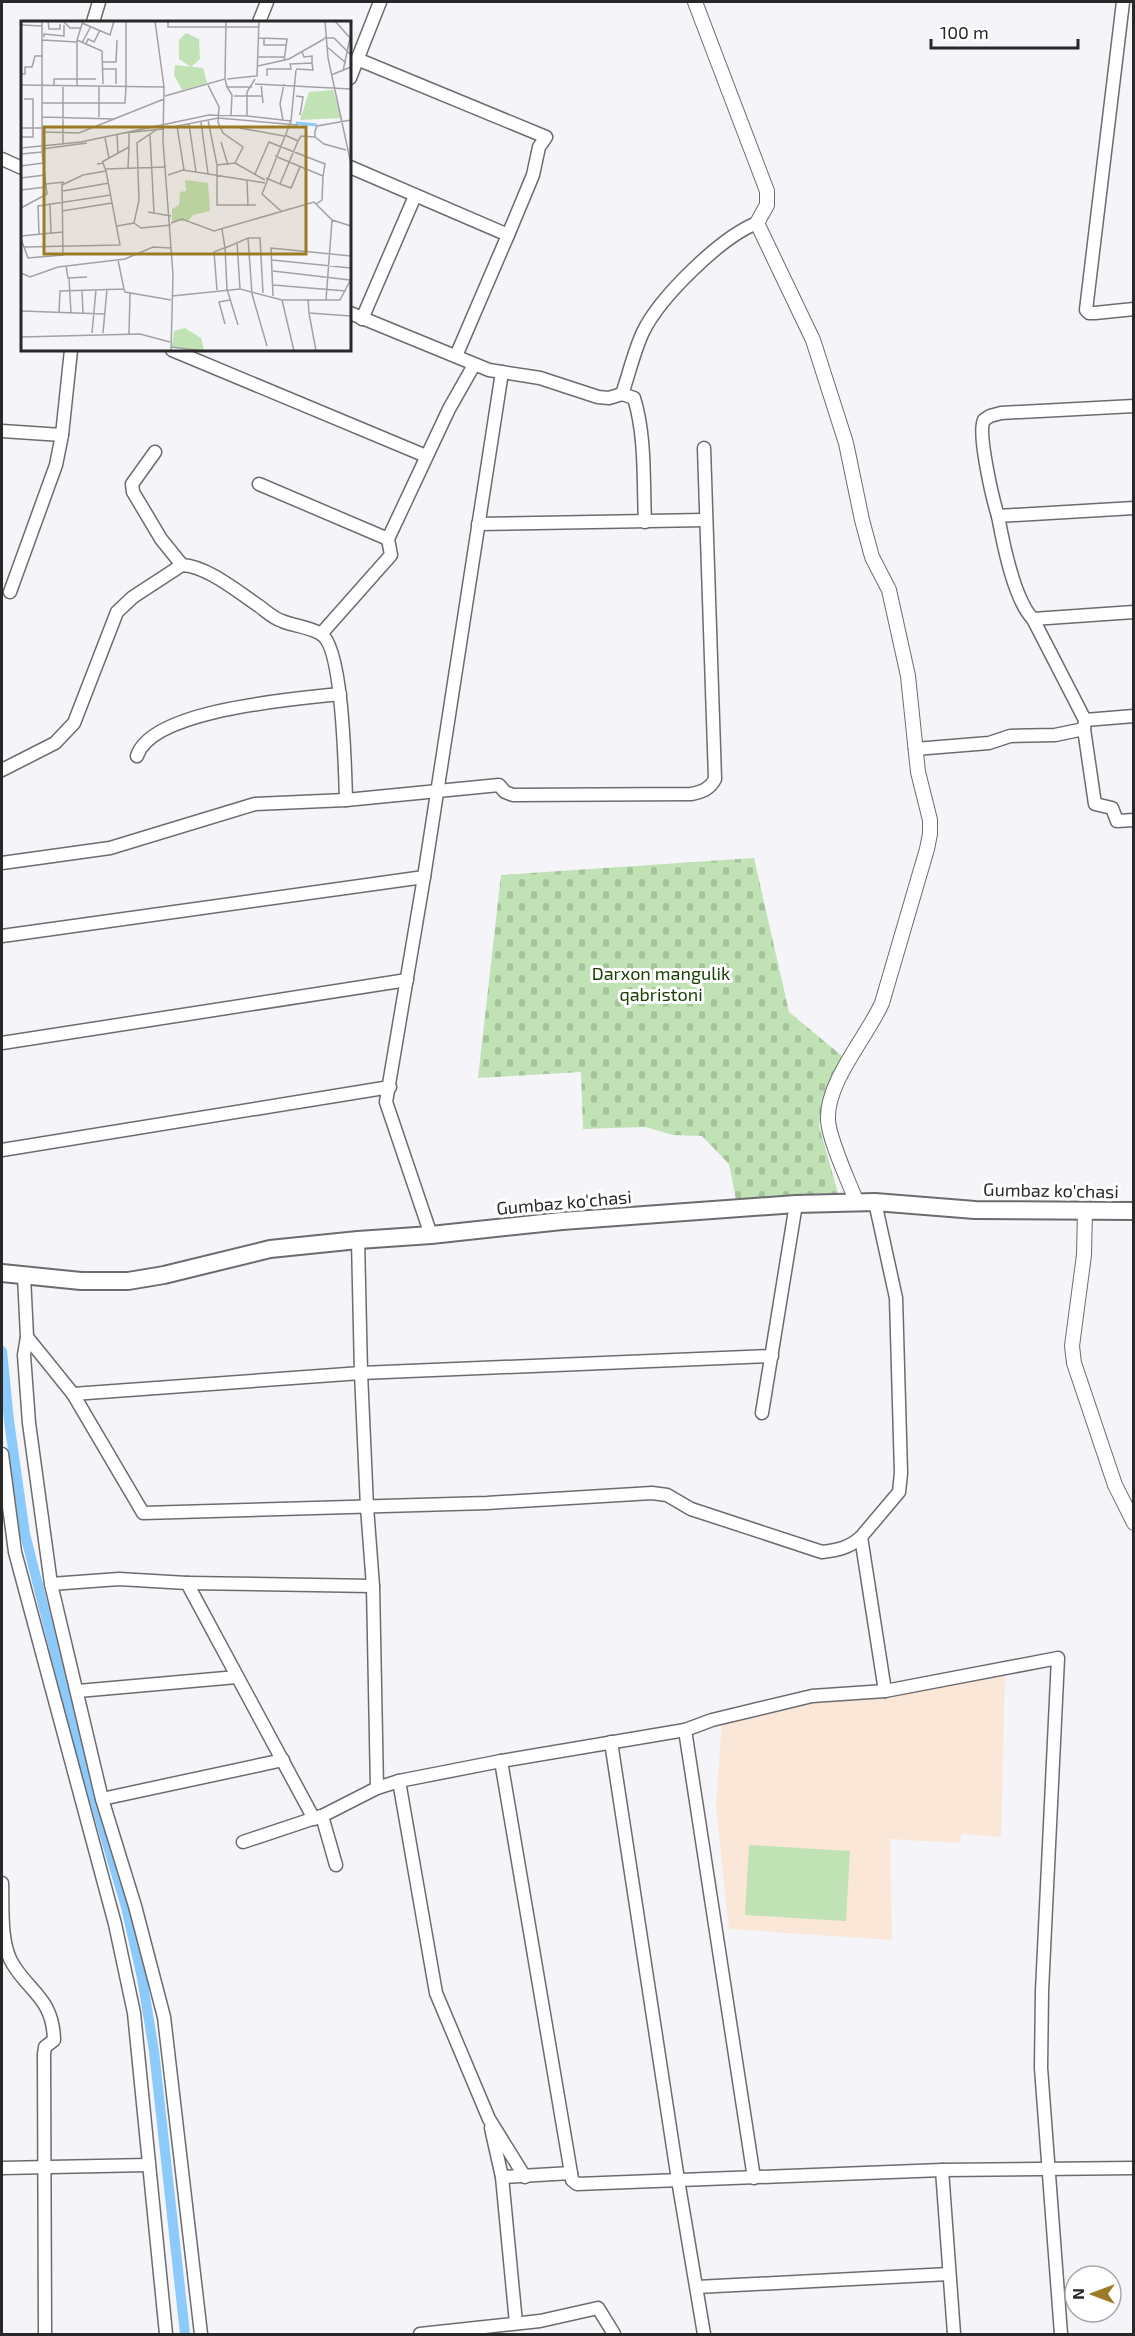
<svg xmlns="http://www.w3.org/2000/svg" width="1135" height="2336" font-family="'Exo 2',sans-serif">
<defs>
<pattern id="cemetery-stones" width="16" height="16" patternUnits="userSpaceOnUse" patternTransform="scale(1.5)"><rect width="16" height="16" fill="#c1e2b5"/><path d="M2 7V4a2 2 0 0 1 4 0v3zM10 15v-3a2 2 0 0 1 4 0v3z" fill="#a6c29c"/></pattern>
</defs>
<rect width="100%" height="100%" fill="#f4f4f9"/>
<polygon fill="#fae7d7" points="1005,1671 1001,1837 961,1834 960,1843 890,1839 892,1940 729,1929 716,1806 722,1721 812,1697"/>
<polygon fill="url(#cemetery-stones)" points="754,858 789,1012 842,1056 823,1098 819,1126 838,1193 736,1200 729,1164 702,1136 673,1135 645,1127 583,1129 581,1072 478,1078 501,875"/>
<polygon fill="#c1e2b5" points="749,1845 850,1851 846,1921 745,1915"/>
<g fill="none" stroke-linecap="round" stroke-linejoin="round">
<polyline stroke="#8bcafa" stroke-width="10" points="2,1351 9,1421 25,1534 81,1755 126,1907 142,1978 154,2051 185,2334"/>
<g stroke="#6c6c70" stroke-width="15">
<g id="minor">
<polyline points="1123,2 1086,310 1089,313 1095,313 1134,309"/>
<polyline points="93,22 99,2"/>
<polyline points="259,22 267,2"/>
<polyline points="357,59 546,137 539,147 533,175 508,235"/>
<polyline points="350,78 380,2"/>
<polyline points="2,159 22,168"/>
<polyline points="350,167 508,235 456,356"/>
<path d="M350 313 489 370 540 378 598 397 609 398 622 394C629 374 634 351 643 332 660 297 721 237 757 223"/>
<polyline points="362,319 415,196"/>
<polyline points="172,350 426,456"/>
<path d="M622 394 634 398C646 437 643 481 645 522"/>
<polyline points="2,431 62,435"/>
<polyline points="155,452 132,484 133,492 161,539 182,565"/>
<polyline points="259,484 388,539"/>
<path d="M1134 508 998 516C1003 543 1014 600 1033 619L1085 720 1134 716"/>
<path d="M998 516C993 500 977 433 984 420L990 416 1001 413 1134 406"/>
<polyline points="478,524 705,520"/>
<polyline points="10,592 56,465 62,435 71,350"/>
<polyline points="1033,619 1134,612"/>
<polyline points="321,634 391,555 388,539 449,409 474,365"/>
<polyline points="1084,729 1095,804 1112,808 1117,821 1134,820"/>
<polyline points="915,749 989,743 1010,736 1055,735 1084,729 1085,720"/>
<path d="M137 756C152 709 296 699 340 694"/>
<path d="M2 770 55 743 74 723 117 612 133 597 182 565C207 566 238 592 259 606 266 611 273 618 282 621 294 626 310 627 321 634 343 647 345 771 346 800L499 785 505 792 513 795 691 794C702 792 710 789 715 779L704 448"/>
<polyline points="2,863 110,848 255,804 346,800"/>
<polyline points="2,936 424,877"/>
<polyline points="2,1043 407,980"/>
<polyline points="2,1150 390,1087"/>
<polyline points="431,1235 386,1102 424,877 502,372"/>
<polyline points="358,1240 361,1373 367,1507 373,1586 377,1788"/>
<polyline points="24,1276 27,1337 24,1355 29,1423 51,1584 102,1799 135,1906 164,2017 201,2334"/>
<path d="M27 1337 73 1394 143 1513 487 1503 652 1493 667 1495 691 1509 822 1552C838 1550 849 1548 861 1537L885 1691"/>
<polyline points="73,1394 361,1373 772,1356"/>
<polyline points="762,1413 796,1204"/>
<polyline points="2,1454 15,1552 115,1924 134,2013 166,2334"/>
<polyline points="861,1537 899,1492 901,1473 896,1298 875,1202"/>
<polyline points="187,1583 373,1586"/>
<polyline points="51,1584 119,1579 187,1583 314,1819"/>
<polyline points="78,1691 237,1677"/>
<polyline points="685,1730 754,2178"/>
<polyline points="611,1742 678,2180 704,2334"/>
<polyline points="501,1761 571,2173"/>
<polyline points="399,1781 436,1993 489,2119 525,2177"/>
<polyline points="102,1799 283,1760"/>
<polyline points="243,1842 321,1816"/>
<polyline points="336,1865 322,1816 377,1788 399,1781 501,1761 685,1730 712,1720 812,1696 885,1691 1058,1658 1042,1991 1041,2068 1061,2334"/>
<path d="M2 1883C3 1907 0 1939 11 1961 28 1992 53 1997 54 2040L45 2047 44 2054 45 2334"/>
<polyline points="491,2128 502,2177 516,2323"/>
<polyline points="2,2168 148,2165"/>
<polyline points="942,2170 954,2334"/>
<polyline points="502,2177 571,2173 572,2180 577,2184 942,2170 1134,2168"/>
<polyline points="697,2287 949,2274"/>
<polyline points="420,2334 540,2321 598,2308 614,2334"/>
</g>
</g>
<g stroke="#6c6c70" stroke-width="16">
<g id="tertiary">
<path d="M695 2 767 191V205L757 223 813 340 846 443 862 520 872 557 889 590 908 676 918 772 930 820V834L927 849 882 1003C867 1037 826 1082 828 1120 829 1140 849 1182 857 1203"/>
<polyline points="1085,1210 1084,1255 1072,1346 1074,1363 1115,1485 1134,1523"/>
</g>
</g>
<g stroke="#6c6c70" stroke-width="20">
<polyline id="secondary" points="2,1273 81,1281 128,1281 164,1275 270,1249 358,1240 431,1235 562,1221 796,1204 875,1202 975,1210 1134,1211"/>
</g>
<use href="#minor" stroke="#fff" stroke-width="12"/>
<use href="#tertiary" stroke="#fff" stroke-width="14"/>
<use href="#secondary" stroke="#fff" stroke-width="16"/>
</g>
<g text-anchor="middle" stroke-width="6" stroke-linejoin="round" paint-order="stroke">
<g font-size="18" fill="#174002" stroke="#fff">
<text x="661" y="980">Darxon mangulik<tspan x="661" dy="21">qabristoni</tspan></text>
</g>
<g font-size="18" fill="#282829" stroke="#fff">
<text transform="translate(1051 1191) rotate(1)" y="6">Gumbaz ko'chasi</text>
<text transform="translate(564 1203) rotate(-5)" y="6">Gumbaz ko'chasi</text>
</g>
</g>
<g transform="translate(21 21)">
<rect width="330" height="330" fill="#f4f4f9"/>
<path d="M154 44 182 47 186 62 161 69 153 54ZM312 69 321 97 279 99 288 71ZM164 159 187 162 189 190 172 194 167 200H151V188L158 184 159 171 165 170ZM164 307 180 317 183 329 151 326 153 310Z" fill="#c1e2b5"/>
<path d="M165 12 178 18 179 38 170 46 158 38V19Z" fill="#c1e2b5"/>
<path fill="none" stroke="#8bcafa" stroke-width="3" d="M275 102 296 104"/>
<path fill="none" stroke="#a2a2a6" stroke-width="1.5" d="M27 0 28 8H39V3M42 0 49 7H60M134 0 143 66M147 0V6H238M304 0 307 37 330 143M314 0 330 18M61 2 89 14 93 0M0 4 21 5M23 16V13L43 15V4M238 17 266 18 263 40M243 17V24H265M303 17H313L330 34M21 19 56 21M56 19 81 30 82 63M61 22 70 5M65 23 67 18 73 21 79 9M305 25 325 42M237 36H263M82 41H95L96 19M270 43 291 42V35L283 36 281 31M237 45 268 38 303 18M82 48H95V63M275 48 292 49 291 42M322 50 329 17M0 53H4V46H11L14 35H22M310 54 330 46M246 55V48H270L269 42M204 58 206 66H231M206 58 236 55 238 0M234 63 330 68M240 63 242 82M0 64 143 66M33 64V58H75M56 64V19L62 0M187 64 198 86 197 101 202 112 222 126 214 142M42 66V122M105 66V0M143 66 142 120 152 254 150 330M206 66 211 74 210 94M144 75 204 58 205 0M213 75H242M275 75 282 76 279 94M21 82H104L105 66M226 95 270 100M21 96 93 98M78 96V66M187 99 196 144M262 99 259 83 263 63M180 101 187 153M168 103 175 151M0 107H12V78H3M219 107 263 115M22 111 58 112 143 78M103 112 142 108M96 114 97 132M129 114 133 192M0 116H12V107H21M84 117 88 137M277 120 280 115 294 116M200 121 207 144M0 127 60 121 188 94 226 95V71L234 58M21 128 66 122M325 129 303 123 294 116V110L296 105 330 99M0 133 21 131M254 135 302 155 301 179 295 183M81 141 108 126V111M214 142 196 144V184H235M214 142 244 159M0 145 22 142M107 147 108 126M85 148 145 146M163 149 156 105 197 97 277 104M234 153 248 121 304 143 302 155M147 154 162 149 244 162M0 157 24 154M245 157 259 163 277 120 264 114M226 159 227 185M25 163 43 161M259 163 270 167 279 146M41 164 62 154 85 150M0 169 25 166M42 170 88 162M17 184 18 213M29 184 30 212M17 185 90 174M0 187 26 173 21 131V0M41 190 91 182M260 190 241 173 270 100 275 49M127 191 150 195M113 202 120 207 150 204M150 202 161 198 193 210 293 181 311 199 330 205M96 205 113 202 118 179 116 122 135 109M201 208 204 227M0 215 42 211M227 217H239L242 272M0 218 7 237 42 234 41 162M216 221 219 268M3 226 99 224 85 150 82 142 76 143M97 239 103 268M251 239 330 247M45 245 47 257 66 256M252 250 329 259M0 252 9 256 37 246 104 238 132 226 150 227M48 257 50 292M252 264 325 270M196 269 193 231 203 227M61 270 62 292M151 275 219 268 261 279H319L330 258M252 275 250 227 330 235M287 278 288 292 330 295M261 279 273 330M305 279 311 199M0 290 83 293M38 292 39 270 103 268 104 271 150 279M288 292 295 330M204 303 198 281 209 279M217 304 206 268 204 227 227 217 231 273 246 325M71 312 75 269M82 312 86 268M108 313 109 272M0 316 119 313 149 321M150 326 183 330"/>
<path fill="#9c7b26" fill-opacity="0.15" stroke="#9c7b26" stroke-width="3" d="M23 106H285V233H23Z"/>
<rect width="330" height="330" fill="none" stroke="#282829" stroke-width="3"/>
</g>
<rect width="1135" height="2336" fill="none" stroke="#282829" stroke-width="6"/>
<g transform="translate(1093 2294) rotate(270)"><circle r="28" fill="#ffffff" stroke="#a9a9a9" stroke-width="1.5"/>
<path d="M0-4.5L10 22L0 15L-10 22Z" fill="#9c7b26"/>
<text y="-9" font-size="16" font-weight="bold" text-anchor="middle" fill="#282829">N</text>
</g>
<path d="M931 39v9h147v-9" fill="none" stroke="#282829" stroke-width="3"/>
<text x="940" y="39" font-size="18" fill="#282829" stroke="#ffffff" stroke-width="4.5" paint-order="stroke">100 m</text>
</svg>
